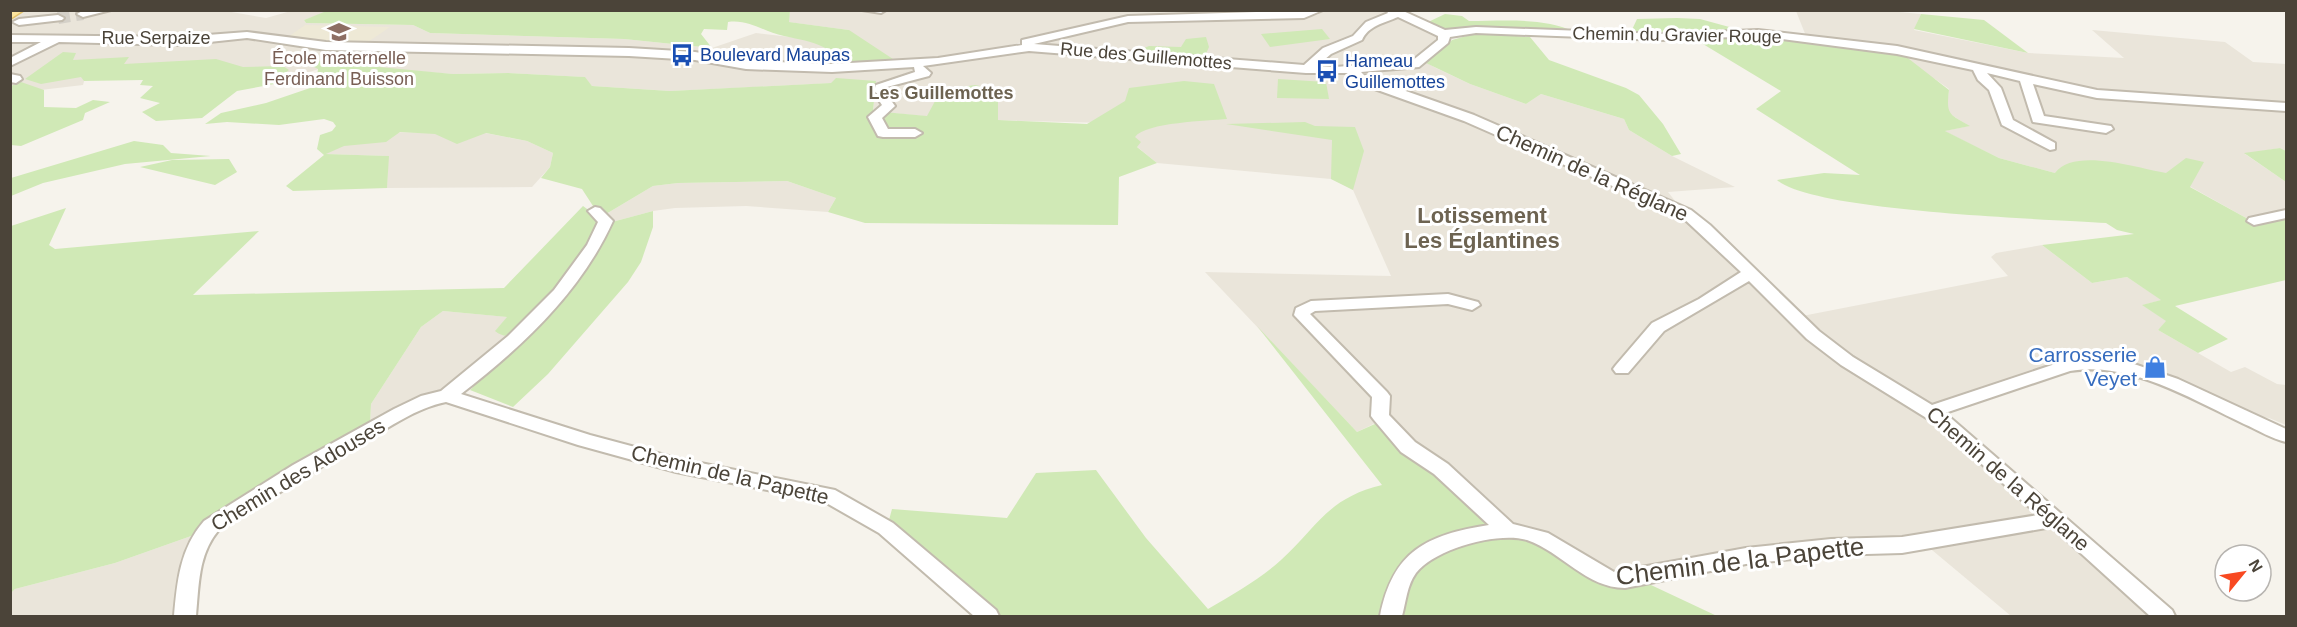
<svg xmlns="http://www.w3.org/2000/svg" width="2297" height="627" font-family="Arial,sans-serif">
<rect width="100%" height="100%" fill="#f6f3ec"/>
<g fill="#eae5da">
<polygon points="220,10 266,18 291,11 329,11 304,20 306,23 413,25 430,33 624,39 712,48 756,33 808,39 825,48 849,30 788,22 790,11 1314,11 1112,20 1010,45 968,60 1126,21 1300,18 1317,15 1323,11 1382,11 1419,25 1437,36 1432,47 1420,59 1436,68 1470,84 1526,104 1541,94 1624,119 1629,130 1672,156 1735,187 1668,192 1690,220 1754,286 1807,335 1947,427 2156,616 2011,616 1914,535 1770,545 1636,573 1608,571 1537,530 1516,524 1456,469 1428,455 1390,416 1357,432 1205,272 1391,276 1353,190 1331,179 1157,163 1108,123 952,119 873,111 876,81 670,91 592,86 584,77 508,73 453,74 332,65 283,80 86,74 83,85 32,91 11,91 11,11"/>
<polygon points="1877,10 1921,14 1914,30 2028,53 2124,58 2092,30 2225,42 2253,62 2286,64 2286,151 2280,148 2245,154 2286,182 2286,210 2248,219 2166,173 2055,173 1999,158 1944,131 1969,126 1950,114 1947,108 1949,89 1935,79 1808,41 1796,11"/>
<polygon points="372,132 485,133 527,141 553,153 550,167 532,187 387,188 388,156 325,154"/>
<polygon points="787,181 836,198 828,212 746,206 675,208 653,211 612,222 606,214 653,186 678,183"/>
<polygon points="2042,245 2092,283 2127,277 2162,300 2143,305 2167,321 2158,330 2231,372 2245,367 2277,384 2286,385 2286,425 2269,418 2246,415 2170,376 2087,352 1944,402 1925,403 1851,359 1797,317 2008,276 1991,257 1996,253"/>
<polygon points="443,311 508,317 496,330 507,336 452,388 418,398 370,425 371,404 421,327"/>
<polygon points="194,535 185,560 176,616 11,616 11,593 15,589 115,563"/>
</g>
<polygon fill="#eee9d6" points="305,25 390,27 368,42 317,41 288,37"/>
<g fill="#d0e9b6">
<path d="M329 10 790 11 789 22 849 30 899 63 849 66 845 59 823 58 825 48C809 40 801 40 784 36 764 32 749 19 728 22L727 30 704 29 701 34 712 48 624 39 430 33 413 25 306 23 304 20Z"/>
<path d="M1445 14 1462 16 1469 21C1504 21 1543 17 1575 32L1445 29 1426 23Z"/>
<polygon points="1921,14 1984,20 2028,53 1914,29"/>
<polygon points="1677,18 1700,19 1744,31 1673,35 1630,34 1637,19"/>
<polygon points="1322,29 1330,39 1270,47 1261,34"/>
<polygon points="1477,33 1530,37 1549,60 1626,88 1639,95 1663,124 1681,154 1672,156 1629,130 1624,119 1541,94 1526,104 1470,84 1426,63 1452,40"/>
<path d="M1748 35 1900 52 1949 90C1946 115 1949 114 1970 126L1945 131 1999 158 2055 173C2074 147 2137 168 2166 173L2186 158 2204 162 2190 187 2248 219 2262 223 2286 218V280L2175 306 2228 339 2198 353 2158 330 2166 321 2142 305 2161 300 2127 277 2092 283 2042 245 2134 234 2117 230 2106 223C2046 219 1814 212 1777 180L1824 173 1860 175 1756 109 1781 91 1693 38Z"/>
<polygon points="1206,37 1209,47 1204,58 1132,53 1149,46 1181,47 1186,39"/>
<polygon points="63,52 76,53 73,60 129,57 124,64 216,59 243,67 283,66 289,70 285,73 296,80 237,91 202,118 156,121 142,112 160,103 140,98 153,86 140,85 143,80 84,81 81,77 41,84 25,79"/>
<path d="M316 61 453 74 508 73 585 77 592 86 670 91 831 83 836 78 876 81 873 111 927 116 941 90 975 85 998 90V120L1087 124 1125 101 1129 88 1184 81 1214 84 1227 119C1208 121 1146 122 1135 137L1141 142 1137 147 1157 163 1119 177 1118 225 865 223 828 212 836 198 787 181 678 183 653 186 606 214 593 206 582 189 541 178 550 167 553 153 527 141 486 133 457 144 435 134 400 132 386 142 344 146 326 154 389 156 387 188 293 191 286 186 324 155 317 149 320 135 332 131 336 126 333 122 324 119 279 125 227 122 205 124 221 113 266 103 313 87 304 81 317 76 318 69 308 64Z"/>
<polygon points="1278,79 1326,82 1329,99 1277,98"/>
<polygon points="21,82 44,90 44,107 76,108 93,100 110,102 85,113 83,120 21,146 11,145 11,86"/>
<polygon points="1305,122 1315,126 1355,127 1364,151 1353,190 1331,179 1332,140 1226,124"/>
<polygon points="134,141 163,145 171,153 211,156 125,164 43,183 11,196 11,178"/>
<polygon points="2280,148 2286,151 2286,182 2244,153"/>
<polygon points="229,159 237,172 215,185 140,167 172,160"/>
<path d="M583 206 598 217 600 222 580 260 520 332C509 336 504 338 495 331L507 317 443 311 421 327 371 404 370 425 194 535 115 563 15 589 11 593V226L66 208 49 245 55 249 259 231 193 295 504 288Z"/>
<polygon points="653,211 653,227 641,262 628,282 548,374 513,407 470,390 507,354 590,261 612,222"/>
<path d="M1257 326 1357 432 1377 423 1407 456 1442 478 1487 522 1512 538H1530L1614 587 1651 585 1717 616H994L889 520 892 509 1007 518 1036 473 1096 470 1146 538 1208 609C1233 594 1260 579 1281 560 1319 525 1328 498 1382 485Z"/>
</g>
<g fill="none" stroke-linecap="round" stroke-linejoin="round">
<polyline stroke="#d4d0c8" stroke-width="12" stroke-dasharray="12 6" stroke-linecap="butt" points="58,18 83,14"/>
<g stroke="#c2bbae" stroke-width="4">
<g id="minor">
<polygon points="111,10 83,17 77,14 84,10"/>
<polygon points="862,10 886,10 881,13"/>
<path d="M1323 10 1304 18 1128 22 1034 44 1304 65 1323 48 1353 36 1366 22 1388 13 1386 10H1401L1445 30 1476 27 1661 34 1758 30 1897 46 2097 90 2286 103V111L2097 98 2033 84 2044 116 2111 126 2113 129 2106 133 2033 122 2020 81 1987 73 2001 88 2013 120 2055 143V149L2050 150 2002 125 1989 90 1978 80 1973 70 1897 54 1758 36 1661 40 1476 33 1450 37 1448 43 1419 67 1361 72 1366 77 1474 115 1691 210 1710 225 1819 331 1853 357 1932 405 2061 362 2091 357 2134 364 2178 379 2286 429V442C2272 439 2258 430 2244 424 2191 399 2130 361 2070 371L1945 413 2172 610 2175 616H2150L2052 527 1902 553 1831 555 1746 564 1625 588C1586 588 1562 552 1527 540 1499 531 1434 549 1416 573 1407 585 1406 602 1402 616H1380C1393 551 1426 535 1489 525L1434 474 1401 452 1374 420 1371 416 1372 397 1294 315 1296 308 1311 301 1448 294 1478 302 1480 305 1472 310 1448 304 1315 311 1310 314 1387 392 1390 396 1389 415 1415 442 1448 464 1513 524 1548 533 1614 572 1746 548 1831 539 1902 537 2038 515 1941 427 1841 365 1807 339 1749 281 1664 331 1628 373H1616L1613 369 1616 365 1652 323 1699 299 1741 272 1681 216 1464 121 1358 83 1349 73H1306L1029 51 923 66 931 73 929 76 887 87 892 93 890 99 895 106 882 118 888 129H915L922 133 915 137H883L878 136 868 117 882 105 878 99 879 95 874 91 876 85 915 72 914 67 832 72 746 69 695 60 629 56 326 50 247 38 181 45 59 42 10 66V58L41 42H10V35L181 37 247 32 326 42 629 48 695 52 746 61 832 64 938 58 1022 45V40L1128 16ZM1398 17 1438 36V40L1412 61 1335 67 1317 66 1331 54 1362 40C1368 26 1384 23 1398 17Z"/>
<polygon points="58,15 64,18 62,20 19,25 13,22 19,19"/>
<polygon points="10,74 20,76 22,79 16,83 10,82"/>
<path d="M595 207 600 208 613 221C581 292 522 347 461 394L590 435 676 458 835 490 893 523 996 610 999 616H974L879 533 823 501 676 472 578 445 446 402C416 408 390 427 364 442 314 470 266 501 218 531 198 555 199 586 196 616H174C177 582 180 548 204 521L293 465 394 409 421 396 441 391 508 336 554 290 587 245 598 222 588 211Z"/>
<polygon points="2286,210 2286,218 2254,225 2247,221 2249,218"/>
</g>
</g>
<g stroke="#e4c46c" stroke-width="3">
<polygon id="major" points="10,10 24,10 10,19"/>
</g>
<use href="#minor" fill="#fff" fill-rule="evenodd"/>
<use href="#major" fill="#fde59e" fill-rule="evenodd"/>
</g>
<defs>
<g id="school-bare" transform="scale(1.8)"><path d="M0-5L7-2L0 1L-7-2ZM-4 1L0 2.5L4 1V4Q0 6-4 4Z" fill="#8d6e63" stroke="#fff" stroke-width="2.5" paint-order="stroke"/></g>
<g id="bus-bare" transform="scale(1.8)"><path d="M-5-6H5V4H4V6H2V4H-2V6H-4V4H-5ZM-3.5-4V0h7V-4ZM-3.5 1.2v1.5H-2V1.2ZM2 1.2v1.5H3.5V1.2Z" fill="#1a4fb4" stroke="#fff" stroke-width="2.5" paint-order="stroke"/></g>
<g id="shop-bare" transform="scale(1.8)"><path d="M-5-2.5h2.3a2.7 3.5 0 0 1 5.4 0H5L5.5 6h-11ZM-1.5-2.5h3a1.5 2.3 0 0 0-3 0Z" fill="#3f7fe0" stroke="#fff" stroke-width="2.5" paint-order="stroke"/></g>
</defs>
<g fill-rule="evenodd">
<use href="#school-bare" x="339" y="32"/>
<use href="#bus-bare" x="682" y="55"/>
<use href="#bus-bare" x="1327" y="71"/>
<use href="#shop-bare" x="2155" y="367"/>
</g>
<g text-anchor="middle" stroke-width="6" stroke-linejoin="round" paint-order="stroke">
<g font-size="18" fill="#4b4439" stroke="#fff">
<text transform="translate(1677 35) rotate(1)" y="6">Chemin du Gravier Rouge</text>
<text x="156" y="44">Rue Serpaize</text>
<text transform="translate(1146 56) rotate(5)" y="6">Rue des Guillemottes</text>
</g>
<g font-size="18" fill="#164399" stroke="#fff" text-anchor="start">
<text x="700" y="61">Boulevard Maupas</text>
<text x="1345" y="67">Hameau<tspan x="1345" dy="21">Guillemottes</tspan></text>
</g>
<g font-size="18" fill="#785e54" stroke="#fff">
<text x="339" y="64">École maternelle<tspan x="339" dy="21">Ferdinand Buisson</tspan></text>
</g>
<g font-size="18" font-weight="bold" fill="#6d6351" stroke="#fff">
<text x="941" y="99">Les Guillemottes</text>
</g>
<g font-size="21" fill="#4b4439" stroke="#fff">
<text transform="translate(1592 173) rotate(24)" y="7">Chemin de la Réglane</text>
<text transform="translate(298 475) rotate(-31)" y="7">Chemin des Adouses</text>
<text transform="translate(730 475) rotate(13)" y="7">Chemin de la Papette</text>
<text transform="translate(2008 479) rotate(41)" y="7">Chemin de la Réglane</text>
</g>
<g font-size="21" fill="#366cbe" stroke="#fff" text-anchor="end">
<text x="2137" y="362">Carrosserie<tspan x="2137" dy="24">Veyet</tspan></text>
</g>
<g font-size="22" font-weight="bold" fill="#6d6351" stroke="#fff">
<text x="1482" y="223">Lotissement<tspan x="1482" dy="25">Les Églantines</tspan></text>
</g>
<g font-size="26" fill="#4b4439" stroke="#fff">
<text transform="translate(1740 561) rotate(-7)" y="9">Chemin de la Papette</text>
</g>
</g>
<rect width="2297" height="627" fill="none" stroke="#4b4439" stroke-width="24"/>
<g transform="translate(2243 573) rotate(60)"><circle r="28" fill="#ffffff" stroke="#b7b4b0" stroke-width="1.5"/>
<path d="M0-4.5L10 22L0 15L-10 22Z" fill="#f84921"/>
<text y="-9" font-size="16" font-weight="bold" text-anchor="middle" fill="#4b4439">N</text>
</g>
</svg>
